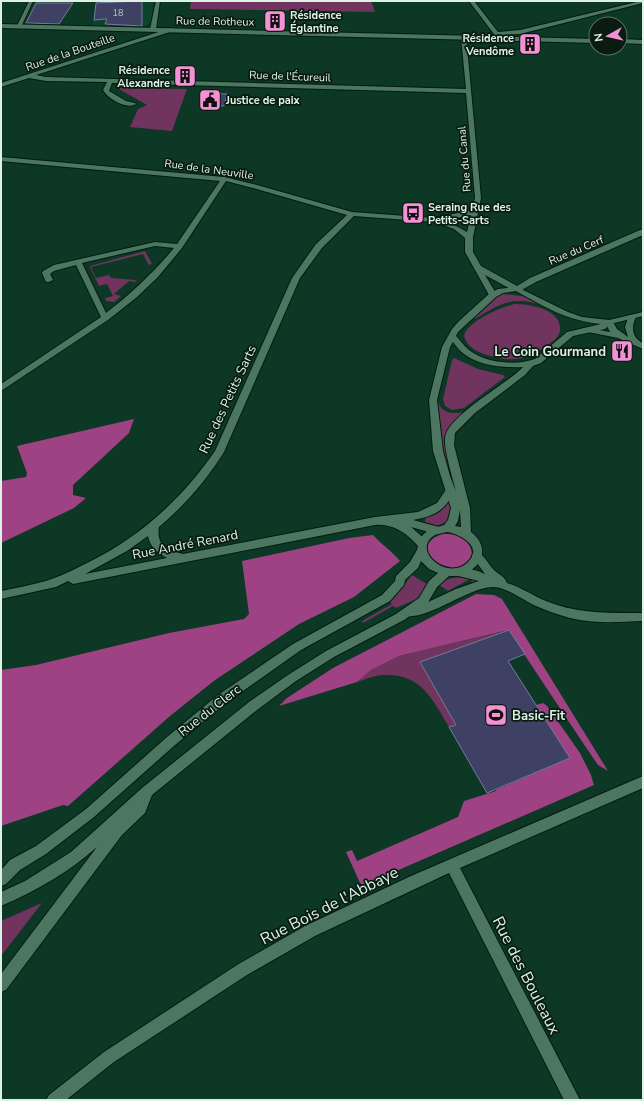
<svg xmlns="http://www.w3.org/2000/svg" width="644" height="1101" font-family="'Nunito Sans',sans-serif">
<rect width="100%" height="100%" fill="#0c3825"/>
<polygon fill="#0b432c" points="96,1 153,1 151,22 146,26 138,27 92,27"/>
<g fill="#71345e">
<polygon points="191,1 371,1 375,12 190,9"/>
<polygon points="120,88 187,89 172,131 130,127 138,109 147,105 119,89"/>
<polygon points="145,251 152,264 149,265 143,254 91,267 96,278 109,275 111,278 135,280 137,282 129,281 114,294 121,296 114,302 106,301 105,298 113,296 107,284 99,286 90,267 90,266"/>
<path d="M503 294 522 296 547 307C515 295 502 302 475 319L474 318 495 298Z"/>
<path d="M515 304C529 304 562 309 560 330 559 337 554 341 549 344 528 360 512 363 487 355 477 352 467 347 464 336 466 322 502 306 515 304Z"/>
<polygon points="454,358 478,369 503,375 505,377 464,408 452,410 445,406 443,399 452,360"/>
<path d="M438 401C441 415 458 415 469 410 438 434 445 439 453 473L448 474 437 413Z"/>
<polygon points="449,502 452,507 448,521 437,526 424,525 426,517 440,511"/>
<polygon points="412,575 427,584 417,599 396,608 393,606 363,623 362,621 392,604 390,602"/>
<polygon points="459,577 477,580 473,583 470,579 448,591 438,584 448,579"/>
<path d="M509 630 421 662 456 725 449 727C433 700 421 673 384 675 375 675 366 679 357 682L371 670 399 656Z"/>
<polygon points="42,903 1,956 1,921"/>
</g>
<g fill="#9f4284">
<polygon points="134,419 129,433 73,485 73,495 86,498 74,508 1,543 1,481 26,477 27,473 17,446"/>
<path d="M442 534C456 533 470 538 472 554 461 589 400 549 442 534Z"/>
<path d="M373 535C382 545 392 551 400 561L354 597 299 624 215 680 170 716 68 806 63 805 1 826V670L36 665 169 633 244 619 249 614 242 561 349 538Z"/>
<polygon points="476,594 494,595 502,599 608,771 598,765 585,746 508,630 399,656 371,670 357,682 279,706 287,698 333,668"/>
<polygon points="543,703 547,706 580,753 591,775 594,785 364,885 360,883 346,852 352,850 357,861 458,817 464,801 496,791 496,790 570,758 536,705"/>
</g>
<g fill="#3f4164" stroke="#767aa0">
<polygon points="142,1 142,26 105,24 107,19 94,20 96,3"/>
<polygon points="36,3 73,3 59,24 26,23"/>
<polygon points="203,93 227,94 224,106 200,105"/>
<polygon points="509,630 525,654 508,661 570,758 487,793 449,727 456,725 420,662"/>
</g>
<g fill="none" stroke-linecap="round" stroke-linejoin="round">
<g stroke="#001d0f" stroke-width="2">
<g id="minor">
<polygon points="29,1 33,1 21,27 16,28"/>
<polygon points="156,1 160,1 156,29 153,31 150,29"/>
<polygon points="469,1 474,1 498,32 520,30 641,1 643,1 643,3 520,34 500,35 501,38 498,40 496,39 494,34"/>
<path d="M171 28 174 30 173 31 36 75 46 77 466 89 461 37 466 36 481 198 473 237V252L481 266 517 286 530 278 640 230H643V235L536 282 520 291H514L485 275 497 295 493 297 489 295 465 252V238L454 229 434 222 354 216 322 248 300 278 224 452C206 481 184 506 159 527 156 546 168 550 183 554L375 517 418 512 437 503 447 488H453L455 490C445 511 435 516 413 520L439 527 441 530 439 533 436 534 411 527 426 540 427 543 426 546H418C407 533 392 523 375 525L73 584 68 581 56 587 1 599V591C16 588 31 585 46 581 59 577 73 570 85 564 139 538 181 500 215 451L292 278 316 244 347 215 253 188 226 181 182 248 158 277 137 297 108 320 1 391V384L101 317 76 265 54 271 50 274 53 280 49 282H46L42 273 43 271 54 265 155 242 177 244 220 181 1 161V157L224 177 257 185 352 212 434 218 472 210 475 198 466 93 112 83 109 91 126 101 135 103 136 104C127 110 108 99 103 90L107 82 46 81 29 78 1 87V83ZM471 215 467 232 458 227 443 221ZM155 246 174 248C153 273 132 293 106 313L82 263ZM148 536C150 547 158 553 167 558L85 574 127 551Z"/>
<path d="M629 315H632L636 317C631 327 632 338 643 343V349L618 338 588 332 584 330 588 328 610 332 605 322 609 320H612L617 329 628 337 625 327Z"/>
<path d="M477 552C485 555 489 566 495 571 500 575 505 577 507 583 521 587 533 596 546 601 578 614 609 613 643 613V621C619 622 594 624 570 618 559 615 547 611 536 606 523 600 507 587 492 587 466 588 425 623 403 615L402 612 403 609 426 603 456 589 479 581 454 575 453 572 454 569C463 566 477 570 485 574L472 556 473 553Z"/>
<polygon points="643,776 643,788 460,868 580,1100 564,1100 449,873 315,936 247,975 114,1062 66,1100 46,1100 49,1095 104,1052 237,965 305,926 411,876"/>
</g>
</g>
<g stroke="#001d0f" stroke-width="2">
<g id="tertiary">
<polygon points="1,24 596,39 596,43 1,28"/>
<polygon points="620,39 643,40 643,44 620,43"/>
<path d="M517 287 568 312 582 317 609 320 643 312V316L610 324 605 329 573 336 541 363 533 366 525 375 475 413 455 433 454 445 470 508 471 532C496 551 475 578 449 576L437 587 427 604 404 620 334 657 296 681 257 710 152 795 145 813 122 835 6 990 1 992V974L97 847C69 872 36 891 1 906V892L25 881 71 852 142 788 249 702 288 675 326 651 396 614 419 598 429 581 438 573 429 569 421 561 418 568 405 580 404 585 390 601 301 650 226 703 175 745 94 817 46 854 20 870 6 884 1 886V870L10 860 36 846 86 809 167 737 218 695 293 644 382 595 395 581 396 576 410 562 417 550 420 538 428 530 444 525 448 520 451 508 433 451 429 400 442 347 452 329 459 321 490 293 498 289ZM516 291C547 308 565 320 601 324L567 332 535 359C516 366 485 363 469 350 464 346 460 340 456 336L458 332 496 297 503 293ZM453 342C456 346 460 351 464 354 480 366 503 368 523 367 506 385 447 416 445 438 444 452 453 478 456 492L450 476 443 451 437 400 450 347ZM460 510 461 527 455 526 458 521ZM447 532C460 534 484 547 468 562 448 582 410 550 435 535 438 534 443 533 447 532Z"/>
</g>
</g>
<use href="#minor" fill="#4c7660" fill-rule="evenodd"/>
<use href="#tertiary" fill="#4c7660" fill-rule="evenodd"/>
</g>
<defs>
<g id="building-square" transform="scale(1.15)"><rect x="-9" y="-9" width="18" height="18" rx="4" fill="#f491d4" stroke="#0a1b12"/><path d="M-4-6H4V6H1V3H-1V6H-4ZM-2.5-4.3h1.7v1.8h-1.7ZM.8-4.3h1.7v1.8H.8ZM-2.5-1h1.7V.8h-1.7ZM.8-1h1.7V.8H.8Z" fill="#111"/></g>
<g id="civic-square" transform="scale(1.15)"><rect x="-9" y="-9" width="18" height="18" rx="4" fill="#f491d4" stroke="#0a1b12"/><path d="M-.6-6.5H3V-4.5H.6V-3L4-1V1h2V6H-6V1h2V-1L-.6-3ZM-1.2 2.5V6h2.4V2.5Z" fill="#111"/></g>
<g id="bus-square" transform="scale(1.15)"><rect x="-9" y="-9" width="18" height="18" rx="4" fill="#f491d4" stroke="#0a1b12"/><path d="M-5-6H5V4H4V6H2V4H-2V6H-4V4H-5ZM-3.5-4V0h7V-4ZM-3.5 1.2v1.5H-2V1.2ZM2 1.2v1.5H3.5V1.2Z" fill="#111"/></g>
<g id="restaurant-square" transform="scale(1.15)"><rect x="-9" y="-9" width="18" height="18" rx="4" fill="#f491d4" stroke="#0a1b12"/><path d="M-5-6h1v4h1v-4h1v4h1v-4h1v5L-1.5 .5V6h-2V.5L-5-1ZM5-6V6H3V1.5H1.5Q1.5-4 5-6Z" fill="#111"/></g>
<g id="stadium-square" transform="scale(1.15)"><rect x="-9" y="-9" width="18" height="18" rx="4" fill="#f491d4" stroke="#0a1b12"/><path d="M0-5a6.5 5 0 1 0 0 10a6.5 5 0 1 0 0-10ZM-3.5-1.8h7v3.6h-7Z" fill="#111"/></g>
</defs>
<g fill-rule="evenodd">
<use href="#building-square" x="275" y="21"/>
<use href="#building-square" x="530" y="44"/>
<use href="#building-square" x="185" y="76"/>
<use href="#civic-square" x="210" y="100"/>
<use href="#bus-square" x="413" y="213"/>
<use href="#restaurant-square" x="622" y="351"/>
<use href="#stadium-square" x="496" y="715"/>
</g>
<g text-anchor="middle" stroke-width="3.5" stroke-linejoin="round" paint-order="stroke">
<g font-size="9" fill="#b5c6c5">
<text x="118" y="16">18</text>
</g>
<g font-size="11" font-weight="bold" fill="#dcf2e5" stroke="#0a1b12" text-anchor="start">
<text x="290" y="19">Résidence<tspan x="290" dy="13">Églantine</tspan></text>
<text x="514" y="42" text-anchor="end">Résidence<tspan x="514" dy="13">Vendôme</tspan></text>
<text x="170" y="74" text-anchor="end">Résidence<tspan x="170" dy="13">Alexandre</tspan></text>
<text x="226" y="104">Justice de paix</text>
<text x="428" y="211">Seraing Rue des<tspan x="428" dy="13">Petits-Sarts</tspan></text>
</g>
<g font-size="11" fill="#dcf2e5" stroke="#0a1b12">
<text transform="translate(215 21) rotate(1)" y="4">Rue de Rotheux</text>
<text transform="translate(70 52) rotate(-19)" y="4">Rue de la Bouteille</text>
<text transform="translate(290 76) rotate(2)" y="4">Rue de l'Écureuil</text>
<text transform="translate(464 159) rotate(-95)" y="4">Rue du Canal</text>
<text transform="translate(209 169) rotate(8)" y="4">Rue de la Neuville</text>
<text transform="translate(576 250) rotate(-23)" y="4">Rue du Cerf</text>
</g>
<g font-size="13" font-weight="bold" fill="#dcf2e5" stroke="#0a1b12" text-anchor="end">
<text x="606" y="356">Le Coin Gourmand</text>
<text x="512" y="720" text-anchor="start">Basic-Fit</text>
</g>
<g font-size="13" fill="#dcf2e5" stroke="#0a1b12">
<text transform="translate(227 399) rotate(-65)" y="5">Rue des Petits Sarts</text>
<text transform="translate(185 544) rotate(-11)" y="5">Rue André Renard</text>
<text transform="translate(209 710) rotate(-38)" y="5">Rue du Clerc</text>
</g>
<g font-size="16" fill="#dcf2e5" stroke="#0a1b12">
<text transform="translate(329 905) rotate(-27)" y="6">Rue Bois de l'Abbaye</text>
<text transform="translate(527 975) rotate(63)" y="6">Rue des Bouleaux</text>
</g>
</g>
<rect width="644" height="1101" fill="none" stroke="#dcf2e5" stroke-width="4"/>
<g transform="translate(608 36) rotate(262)"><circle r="19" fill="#0a1b12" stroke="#5e7166"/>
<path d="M0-3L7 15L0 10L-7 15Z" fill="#f491d4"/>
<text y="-6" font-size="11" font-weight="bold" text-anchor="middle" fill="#dcf2e5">N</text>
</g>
</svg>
